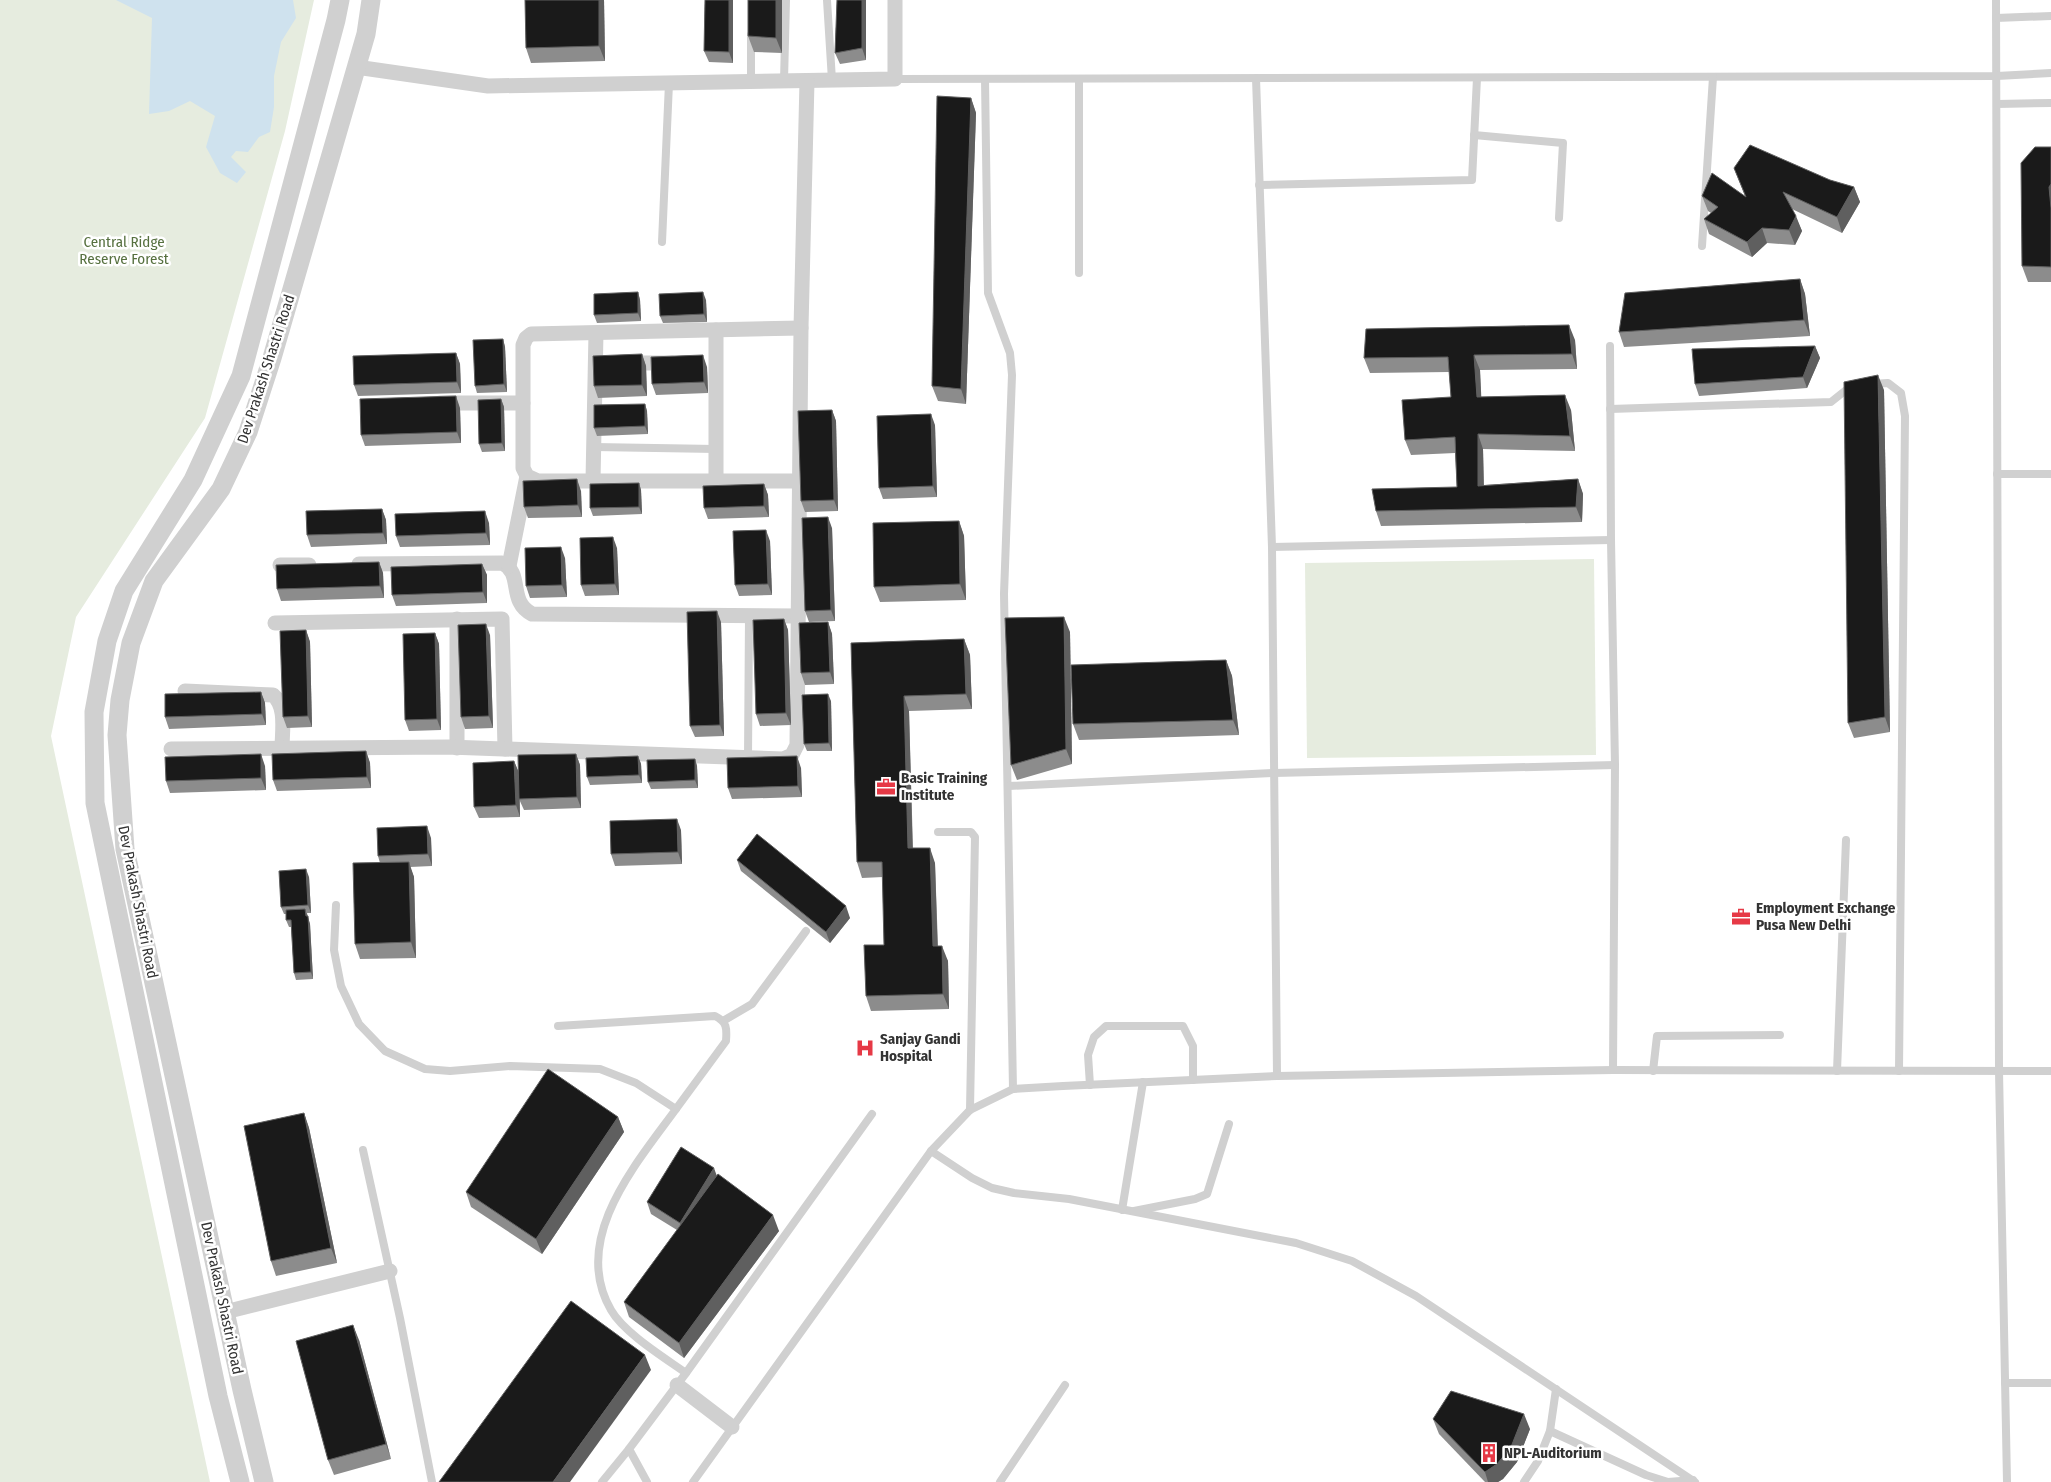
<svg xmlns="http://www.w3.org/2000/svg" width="2051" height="1482" font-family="'Fira Sans Condensed',sans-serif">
<rect width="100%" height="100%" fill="#fff"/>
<g fill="#e6ecdf">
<polygon points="0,0 314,0 285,131 205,418 76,617 51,736 210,1482 0,1482"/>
<polygon points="1594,559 1596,755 1307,758 1305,563"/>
</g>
<polygon fill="#cfe2ee" points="116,0 293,0 296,18 281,42 274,76 274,107 270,132 259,137 248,152 236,151 231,157 246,172 237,183 220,173 206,147 215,116 190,101 169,111 149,114 152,18"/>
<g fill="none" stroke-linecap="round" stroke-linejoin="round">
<g stroke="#d0d0d0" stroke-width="8">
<polyline points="827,0 832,80"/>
<polyline points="1996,0 1999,1071 2007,1482"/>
<polyline points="1996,18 2051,16"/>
<polyline points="751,35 751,81"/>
<polyline points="1256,78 1272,547 1277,1076"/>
<polyline points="895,79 1997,76 2051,73"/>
<polyline points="985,79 988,293 1010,353 1012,375 1004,594 1013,1089"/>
<polyline points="1079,79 1079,273"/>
<polyline points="784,81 786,0"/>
<polyline points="1997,104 2051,103"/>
<polyline points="1474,135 1563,143 1559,218"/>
<polyline points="1259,185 1472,180 1477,78"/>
<polyline points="662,242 669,83"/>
<polyline points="1702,246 1713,77"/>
<polyline points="1610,346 1611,540 1615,765 1613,1070"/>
<polyline points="1872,384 1888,383 1901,393 1905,416 1899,1071"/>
<polyline points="1610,409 1831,402 1851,386"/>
<polyline points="594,447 716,449"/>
<polyline points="1997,474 2051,474"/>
<polyline points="1272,547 1611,540"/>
<polyline points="748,758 749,617"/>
<polyline points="1009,786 1274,773 1615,765"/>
<polyline points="938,832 971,832 975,837 970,1110"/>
<path d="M336 905 334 950 341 986 359 1024 385 1051 425 1069 450 1071 510 1066 600 1069 636 1083 676 1109C636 1164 570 1239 611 1310 624 1333 665 1358 686 1373"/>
<polyline points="723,1021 752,1004 806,931"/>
<path d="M558 1026 715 1016C727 1022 727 1028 726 1041L676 1109"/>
<polyline points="1653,1071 1657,1036 1780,1035"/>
<polyline points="1837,1071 1846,840"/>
<polyline points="1090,1085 1088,1055 1094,1037 1106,1026 1183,1026 1193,1046 1193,1080"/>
<polyline points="363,1150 400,1318 432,1482"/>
<polyline points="931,1151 972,1178 992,1188 1014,1193 1069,1199 1296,1243 1352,1261 1416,1296 1695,1482"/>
<polyline points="1122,1210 1143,1082"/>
<polyline points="1134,1211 1195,1199 1207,1194 1229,1124"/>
<polyline points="2005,1383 2051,1383"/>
<polyline points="1550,1431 1646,1475 1668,1482 1693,1480"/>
<polyline points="602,1482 629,1449"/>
<polyline points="647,1482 629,1449 686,1373 872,1114"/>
<polyline points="693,1482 931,1151 970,1110 1013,1089 1063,1086 1277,1076 1613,1070 2051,1071"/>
<polyline points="1000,1482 1065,1385"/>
<polyline points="1524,1482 1538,1461 1550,1431 1556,1389"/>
</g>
<g stroke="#d0d0d0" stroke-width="15">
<polyline points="356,67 488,86 895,79 895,0"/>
<polyline points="716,330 716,481"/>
<polyline points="625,363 672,363"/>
<polyline points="440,403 523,403"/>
<polyline points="593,480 596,333"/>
<polyline points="800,481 538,481 527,476 523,468 523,345 526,338 531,334 801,328"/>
<path d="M359 564 502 563C524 573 507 601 532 614L798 616"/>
<polyline points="280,565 309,565"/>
<polyline points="509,566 527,476"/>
<polyline points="275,623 502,619 505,749"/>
<path d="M185 691 273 695C287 706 282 732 282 749"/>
<polyline points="457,748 457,619"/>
<polyline points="171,749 449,747 783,759 792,755 797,745 801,328 807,81"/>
<polyline points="225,1312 390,1271"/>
<polyline points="677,1385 732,1427"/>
</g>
<g stroke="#d0d0d0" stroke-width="19">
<polyline points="240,1482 218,1396 95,803 94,712 107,641 124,591 193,480 241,376 336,20 340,0"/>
<polyline points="264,1482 242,1390 125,849 117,735 120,700 131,643 154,581 221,489 248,432 272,358 366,34 371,0"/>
</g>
</g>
<g fill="#8c8c8c">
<polygon points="525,0 604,0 605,61 531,63 526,48"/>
<polygon points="705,0 733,0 733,63 709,62 704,51"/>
<polygon points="782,0 782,53 754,52 748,36"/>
<polygon points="837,0 866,0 866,60 840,64 835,53"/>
<polygon points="971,98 976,113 966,404 938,401 932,386"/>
<polygon points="2051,147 2051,282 2028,282 2022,266"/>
<polygon points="1734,168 1830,180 1854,187 1860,202 1842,233 1792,209 1802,231 1795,245 1767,243 1752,257 1709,234 1704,219 1711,213 1708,211 1702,196 1745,196"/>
<polygon points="1800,279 1805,294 1810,336 1624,347 1619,332"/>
<polygon points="638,292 640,300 641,321 597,323 594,315"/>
<polygon points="706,300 707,322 663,323 660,316"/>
<polygon points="503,339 505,347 507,392 477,393 475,386"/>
<polygon points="1575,340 1577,369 1480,370 1481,397 1571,410 1575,451 1483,449 1484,485 1578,479 1583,494 1582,522 1381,526 1376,511 1457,487 1455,453 1411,455 1405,440 1451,397 1449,372 1370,373 1364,358"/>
<polygon points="1815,346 1820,358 1807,388 1699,396 1695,384"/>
<polygon points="456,353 460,364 461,393 358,396 354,385"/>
<polygon points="642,354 646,366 647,396 598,398 594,386"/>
<polygon points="707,367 708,393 656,395 652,384"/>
<polygon points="1884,390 1890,732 1854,738 1848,723"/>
<polygon points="501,399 504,407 505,451 482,452 479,444"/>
<polygon points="645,404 647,411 648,434 597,436 594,428"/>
<polygon points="460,408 461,443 365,446 361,435"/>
<polygon points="832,410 836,421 838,511 805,512 801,501"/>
<polygon points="935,425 937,497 883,499 879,488"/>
<polygon points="639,483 641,490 642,514 593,516 590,508"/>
<polygon points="764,484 768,495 769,517 708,519 704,508"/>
<polygon points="581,491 582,517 528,518 524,507"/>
<polygon points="382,509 386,520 387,544 311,547 307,535"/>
<polygon points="959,521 964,536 966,600 880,602 874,587"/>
<polygon points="489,523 490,545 400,547 396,536"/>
<polygon points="832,528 835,621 809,622 805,611"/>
<polygon points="770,541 772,595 739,596 735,585"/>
<polygon points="617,548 619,595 585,596 581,585"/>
<polygon points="565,558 567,597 530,598 526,586"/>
<polygon points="379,562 383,573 384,598 281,601 277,589"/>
<polygon points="482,564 487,575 487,603 396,606 392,595"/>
<polygon points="784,619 788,630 791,725 760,726 756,714"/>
<polygon points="721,622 724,736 695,737 690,726"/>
<polygon points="828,622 832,634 834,684 805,685 801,673"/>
<polygon points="306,630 310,642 312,727 287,728 283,717"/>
<polygon points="1070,632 1072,764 1017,780 1011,765"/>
<polygon points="435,633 439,644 441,730 409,731 405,720"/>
<polygon points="490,635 493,728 465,729 461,717"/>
<polygon points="964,639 970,655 972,709 909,711 913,848 935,863 938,946 948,961 949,1009 871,1011 866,996 884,945 883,877 862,878 857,862 851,643"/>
<polygon points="1226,660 1232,676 1239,735 1079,740 1073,724"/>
<polygon points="261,692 265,703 266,725 169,729 165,717"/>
<polygon points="831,701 832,751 807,751 804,744"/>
<polygon points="366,751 370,763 371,788 277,791 273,780"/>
<polygon points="576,754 580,765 581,808 524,810 519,799"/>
<polygon points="638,756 641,764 642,783 590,785 587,777"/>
<polygon points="695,759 697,766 698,788 651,789 648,782"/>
<polygon points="514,761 519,773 520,817 479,818 474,807"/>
<polygon points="265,766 266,790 170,793 166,781"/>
<polygon points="801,768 802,797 732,799 728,788"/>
<polygon points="681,830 682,864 615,866 611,854"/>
<polygon points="431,838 432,866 410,867 414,877 416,958 360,959 355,944 380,863 378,856"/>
<polygon points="737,860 850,918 830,943 741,871"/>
<polygon points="309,877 311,913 307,913 310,924 313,979 296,980 294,973 291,927 289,927 286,920 286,914 284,914 281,907"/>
<polygon points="304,1113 309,1128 337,1263 276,1276 271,1261"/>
<polygon points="618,1117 624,1132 542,1254 471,1207 466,1192"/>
<polygon points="717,1176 779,1231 684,1358 629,1317 624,1302 677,1230 651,1214 647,1202"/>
<polygon points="359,1340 391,1459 334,1475 328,1460"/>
<polygon points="1433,1419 1530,1429 1517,1462 1503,1479 1498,1482 1485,1482 1439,1434"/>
</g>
<g fill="#5f5f5f">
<polygon points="599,0 604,0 605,61 599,46"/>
<polygon points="729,0 733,0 733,63 729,52"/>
<polygon points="776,0 782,0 782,53 776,38"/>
<polygon points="862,0 866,0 866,60 862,48"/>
<polygon points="971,98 976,113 966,404 961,389"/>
<polygon points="2051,184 2051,208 2049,187"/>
<polygon points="1854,187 1860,202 1842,233 1837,217"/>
<polygon points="1796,216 1802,231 1795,245 1789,230"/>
<polygon points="1762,228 1767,243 1752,257 1747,242"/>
<polygon points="1800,279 1805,294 1810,336 1804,320"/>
<polygon points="638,292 640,300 641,321 638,313"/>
<polygon points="703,292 706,300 707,322 704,314"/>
<polygon points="1569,325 1575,340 1577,369 1572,354"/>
<polygon points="503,339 505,347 507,392 504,384"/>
<polygon points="1815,346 1820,358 1807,388 1803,377"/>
<polygon points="456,353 460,364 461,393 457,382"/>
<polygon points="642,354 646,366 647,396 642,385"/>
<polygon points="703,355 707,367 708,393 704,382"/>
<polygon points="1474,355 1480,370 1482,412 1477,397"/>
<polygon points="1878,375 1884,390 1890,732 1885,717"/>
<polygon points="1565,395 1571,410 1575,451 1570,436"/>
<polygon points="456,396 460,408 461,443 457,432"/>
<polygon points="501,399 504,407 505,451 502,443"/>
<polygon points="645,404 647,411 648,434 645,426"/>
<polygon points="832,410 836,421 838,511 834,500"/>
<polygon points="931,414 935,425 937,497 933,486"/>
<polygon points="1478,434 1483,449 1484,501 1478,486"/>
<polygon points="577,479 581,491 582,517 578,505"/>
<polygon points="1578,479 1583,494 1582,522 1576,507"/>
<polygon points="639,483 641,490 642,514 639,507"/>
<polygon points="764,484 768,495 769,517 764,506"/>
<polygon points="382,509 386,520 387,544 383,533"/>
<polygon points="485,511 489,523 490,545 486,533"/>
<polygon points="828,517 832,528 835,621 831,610"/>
<polygon points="959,521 964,536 966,600 960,584"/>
<polygon points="766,530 770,541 772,595 768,584"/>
<polygon points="613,537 617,548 619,595 615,584"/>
<polygon points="561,547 565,558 567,597 562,585"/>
<polygon points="379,562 383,573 384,598 380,586"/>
<polygon points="482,564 487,575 487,603 483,592"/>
<polygon points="717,611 721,622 724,736 720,725"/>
<polygon points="1064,617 1070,632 1072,764 1066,749"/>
<polygon points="784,619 788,630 791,725 786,713"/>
<polygon points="828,622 832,634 834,684 830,672"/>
<polygon points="486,624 490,635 493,728 489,716"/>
<polygon points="306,630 310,642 312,727 308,716"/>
<polygon points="435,633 439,644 441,730 437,719"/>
<polygon points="964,639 970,655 972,709 966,694"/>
<polygon points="1226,660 1232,676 1239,735 1233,720"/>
<polygon points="261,692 265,703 266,725 262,714"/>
<polygon points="828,694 831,701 832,751 829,743"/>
<polygon points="904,696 909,711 913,863 908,848"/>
<polygon points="366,751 370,763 371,788 367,777"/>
<polygon points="261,754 265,766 266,790 261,778"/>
<polygon points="576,754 580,765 581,808 577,797"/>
<polygon points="638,756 641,764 642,783 639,775"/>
<polygon points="797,756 801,768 802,797 798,786"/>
<polygon points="695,759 697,766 698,788 695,780"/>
<polygon points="514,761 519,773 520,817 516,805"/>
<polygon points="677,819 681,830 682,864 678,852"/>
<polygon points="427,826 431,838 432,866 428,854"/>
<polygon points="930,848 935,863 938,961 933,946"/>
<polygon points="409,862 414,877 416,958 411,942"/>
<polygon points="306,869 309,877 311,913 308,905"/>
<polygon points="846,906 850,918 830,943 826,932"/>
<polygon points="305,909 310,924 313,979 311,972"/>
<polygon points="942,946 948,961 949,1009 943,994"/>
<polygon points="304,1113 309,1128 337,1263 331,1248"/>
<polygon points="618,1117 624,1132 542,1254 536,1239"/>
<polygon points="714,1168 718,1179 684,1234 680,1223"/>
<polygon points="773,1215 779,1231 684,1358 679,1343"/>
<polygon points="353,1325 359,1340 391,1459 386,1444"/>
<polygon points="645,1355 651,1370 570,1482 553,1482"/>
<polygon points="1524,1414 1530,1429 1517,1462 1503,1479 1498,1482 1488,1482 1485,1472"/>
</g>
<g fill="#1a1a1a" stroke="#5f5f5f">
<polygon points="525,0 599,0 599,46 526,48"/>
<polygon points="705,0 729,0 729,52 704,51"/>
<polygon points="748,0 776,0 776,38 748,36"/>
<polygon points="837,0 862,0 862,48 835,53"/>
<polygon points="937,96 971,98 961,389 932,386"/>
<polygon points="1750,145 1830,180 1854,187 1837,217 1783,192 1796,216 1789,230 1762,228 1747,242 1704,219 1718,207 1702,196 1712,173 1746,197 1734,168"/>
<polygon points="2035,147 2051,147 2051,184 2049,187 2051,208 2051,267 2022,266 2021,163"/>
<polygon points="1800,279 1804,320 1619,332 1625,293"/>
<polygon points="638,292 638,313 594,315 594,294"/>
<polygon points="703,292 704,314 660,316 659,294"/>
<polygon points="1569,325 1572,354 1474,355 1477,397 1565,395 1570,436 1478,434 1478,486 1578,479 1576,507 1376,511 1372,489 1457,487 1455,437 1405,440 1402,400 1451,397 1448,357 1364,358 1366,329"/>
<polygon points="503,339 504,384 475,386 473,340"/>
<polygon points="1815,346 1803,377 1695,384 1692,349"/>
<polygon points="456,353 457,382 354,385 353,356"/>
<polygon points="642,354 642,385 594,386 593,356"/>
<polygon points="703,355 704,382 652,384 651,357"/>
<polygon points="1878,375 1885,717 1848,723 1844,382"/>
<polygon points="456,396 457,432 361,435 360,399"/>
<polygon points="501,399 502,443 479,444 478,400"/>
<polygon points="645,404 645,426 594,428 594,405"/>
<polygon points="832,410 834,500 801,501 798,411"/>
<polygon points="931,414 933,486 879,488 877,416"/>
<polygon points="577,479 578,505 524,507 523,481"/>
<polygon points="639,483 639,507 590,508 590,484"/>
<polygon points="764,484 764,506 704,508 703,486"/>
<polygon points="382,509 383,533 307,535 306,511"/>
<polygon points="485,511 486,533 396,536 395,514"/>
<polygon points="828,517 831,610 805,611 802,518"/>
<polygon points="959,521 960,584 874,587 873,523"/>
<polygon points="766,530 768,584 735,585 733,531"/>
<polygon points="613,537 615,584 581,585 580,538"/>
<polygon points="561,547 562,585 526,586 525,548"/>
<polygon points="379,562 380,586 277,589 276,565"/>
<polygon points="482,564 483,592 392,595 391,567"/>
<polygon points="717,611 720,725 690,726 687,612"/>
<polygon points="1064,617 1066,749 1011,765 1005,618"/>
<polygon points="784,619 786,713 756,714 753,620"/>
<polygon points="828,622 830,672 801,673 799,623"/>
<polygon points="486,624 489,716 461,717 458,625"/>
<polygon points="306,630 308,716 283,717 280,631"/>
<polygon points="435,633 437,719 405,720 403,634"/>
<polygon points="964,639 966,694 904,696 908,848 930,848 933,946 942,946 943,994 866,996 864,945 884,945 882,862 857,862 851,643"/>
<polygon points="1226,660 1233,720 1073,724 1071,665"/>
<polygon points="261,692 262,714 165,717 165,694"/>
<polygon points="828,694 829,743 804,744 802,695"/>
<polygon points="366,751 367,777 273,780 272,754"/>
<polygon points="261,754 261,778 166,781 165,757"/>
<polygon points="576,754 577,797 519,799 518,755"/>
<polygon points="638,756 639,775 587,777 586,758"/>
<polygon points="797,756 798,786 728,788 727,758"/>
<polygon points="695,759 695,780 648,782 647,760"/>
<polygon points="514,761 516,805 474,807 473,763"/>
<polygon points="677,819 678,852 611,854 610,821"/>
<polygon points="427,826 428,854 378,856 377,828"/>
<polygon points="757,834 846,906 826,932 737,860"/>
<polygon points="409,862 411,942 355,944 353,863"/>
<polygon points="306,869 308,905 281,907 279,871"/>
<polygon points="305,909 306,916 308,916 311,972 294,973 291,920 286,920 286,910"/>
<polygon points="548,1069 618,1117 536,1239 466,1192"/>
<polygon points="304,1113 331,1248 271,1261 244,1126"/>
<polygon points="681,1147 714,1168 680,1223 647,1202"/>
<polygon points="718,1174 773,1215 679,1343 624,1302"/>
<polygon points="571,1301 645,1355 553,1482 439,1482"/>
<polygon points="353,1325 386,1444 328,1460 296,1341"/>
<polygon points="1451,1391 1524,1414 1511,1447 1497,1464 1485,1472 1433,1419"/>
</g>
<defs>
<g id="office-bare" transform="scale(1.5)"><path d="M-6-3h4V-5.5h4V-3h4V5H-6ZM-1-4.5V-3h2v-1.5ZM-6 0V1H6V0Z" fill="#e63946" stroke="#fff" stroke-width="2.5" paint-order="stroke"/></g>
<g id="hospital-bare" transform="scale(1.5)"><path d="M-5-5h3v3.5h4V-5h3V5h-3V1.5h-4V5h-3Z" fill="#e63946" stroke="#fff" stroke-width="2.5" paint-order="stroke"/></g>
<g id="building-bare" transform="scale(1.5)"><path d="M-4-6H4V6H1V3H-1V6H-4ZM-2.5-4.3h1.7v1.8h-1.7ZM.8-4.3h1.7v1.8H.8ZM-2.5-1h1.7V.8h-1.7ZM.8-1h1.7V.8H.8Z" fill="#e63946" stroke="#fff" stroke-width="2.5" paint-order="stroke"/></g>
</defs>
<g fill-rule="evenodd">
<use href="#office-bare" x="886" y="787"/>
<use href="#office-bare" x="1741" y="917"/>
<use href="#hospital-bare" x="865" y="1048"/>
<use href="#building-bare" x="1489" y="1453"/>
</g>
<g text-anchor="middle" stroke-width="5" stroke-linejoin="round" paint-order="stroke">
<g font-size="15" fill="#56703f" stroke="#fff">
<text x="124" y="247">Central Ridge<tspan x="124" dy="17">Reserve Forest</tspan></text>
</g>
<g font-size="15" fill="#333" stroke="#fff">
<text transform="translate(266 369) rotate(-72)" y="5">Dev Prakash Shastri Road</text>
<text transform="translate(138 902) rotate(79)" y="5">Dev Prakash Shastri Road</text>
<text transform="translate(222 1298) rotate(78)" y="5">Dev Prakash Shastri Road</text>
</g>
<g font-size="15" font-weight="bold" fill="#333" stroke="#fff" text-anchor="start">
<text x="901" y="783">Basic Training<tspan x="901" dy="17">Institute</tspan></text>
<text x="1756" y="913">Employment Exchange<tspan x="1756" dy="17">Pusa New Delhi</tspan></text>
<text x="880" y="1044">Sanjay Gandi<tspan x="880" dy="17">Hospital</tspan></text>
<text x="1504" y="1458">NPL-Auditorium</text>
</g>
</g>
</svg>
